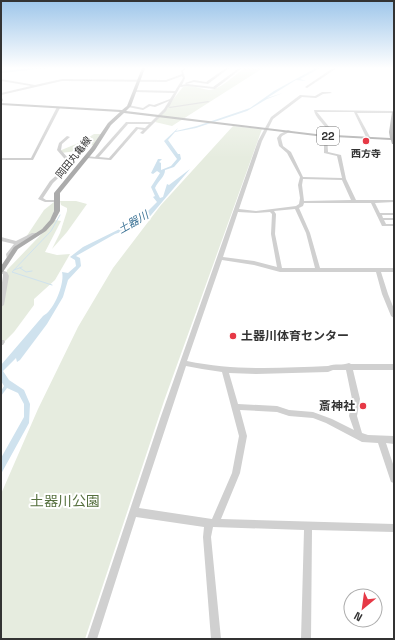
<svg xmlns="http://www.w3.org/2000/svg" width="395" height="640" font-family="'Space Grotesk','Noto Sans JP',sans-serif">
<rect width="100%" height="100%" fill="#fff"/>
<g fill="#e6ecdf">
<path d="M244 68H263L172 126 155 122 183 87C191 84 200 89 209 90 220 90 235 75 244 68Z"/>
<polygon points="233,126 262,129 164,401 85,639 1,639 1,494 38,409 78,327 113,268 161,205"/>
<polygon points="94,134 101,134 94,145 85,146 85,150 61,153 59,151 81,142"/>
<polygon points="60,201 76,201 87,204 67,232 52,249 60,233 67,211 67,208 61,205"/>
<path d="M54 202C57 219 41 233 26 237L44 210Z"/>
<polygon points="55,220 61,221 45,252 57,255 70,254 55,280 34,299 34,305 14,332 5,341 1,343 1,311 7,270"/>
</g>
<path fill="#cfe2ee" d="M316 68H320L300 79 306 81 296 80 267 98 283 93 267 99 247 111 196 128 175 132 168 140 178 154H180L181 159 174 167 165 170C165 177 158 181 155 188L160 198 163 197 167 184 169 185 190 169 146 221 145 220 124 231 115 234 76 256 80 258 81 266 68 280 63 297 47 324 20 360 17 362 16 358 3 371 9 380 24 390 30 404 29 423 1 474V458L24 417V404L18 393 7 388 1 396V391L4 386 1 381V365L43 316C54 311 65 283 62 272L68 273 76 266 75 260 70 257 83 247 140 219 157 202 153 197 155 196 151 187 160 173 157 171 153 174 151 173 158 159H162L159 162 161 163V170L171 166 177 159 164 141 178 128 176 131 197 126 250 108 274 91Z"/>
<g fill="none" stroke-linecap="round" stroke-linejoin="round">
<g stroke="#cfe2ee" stroke-width="1">
<polyline points="20,268 26,272 32,271"/>
<polyline points="14,270 22,267"/>
<polyline points="52,285 12,272 51,231 60,215"/>
</g>
<polygon fill="#cfe2ee" fill-rule="evenodd" points="31,68 48,68 1,73 1,71"/>
<g fill="#d0d0d0" fill-rule="evenodd">
<polygon points="5,68 1,71 1,68"/>
<path d="M184 68H187L183 71 185 78 182 85 187 84 213 87 239 68H242L215 89 187 86 180 87 169 107 208 101 210 102 170 108 168 107 166 111 143 134 140 133 143 130 138 129 111 160H110L87 158 85 157 87 156 95 157 126 122H151L164 109 169 101 155 107 150 106 143 110 128 107V105L143 108 149 104 154 105 170 99 174 93 135 92 134 90 175 91 183 78 182 76 166 82 62 81 1 95V93L31 86 1 81V79L35 85 62 79 166 80 182 74 181 71ZM128 124H149L145 128 136 127 109 158 99 157Z"/>
<polygon points="226,68 229,68 208,84 194,82 186,84 185,83 194,80 206,82"/>
<polygon points="333,68 337,68 307,88 305,87"/>
<path d="M322 92H330L332 93 323 94 316 98 302 97 273 119 262 141 239 209 256 211 296 206 299 204 300 198 298 185 300 177 287 153 279 146 277 138 280 134 288 130 291 131 282 136 281 138 283 146 291 152 303 177 342 178 337 156 324 153V135L327 134 328 152 341 155 346 179 356 200H394V202L375 203 380 213H394V215H382L383 218H394V220H384L386 224H394V226H382L371 203H304L303 206 299 208 310 233 320 268H394V272H381L388 294 394 309V318L391 316 382 294 376 272H280L254 265 222 260 187 361C234 371 281 368 328 366 335 363 342 366 349 363L351 364H394V370H353L360 399 357 416 362 433 368 435 394 436V444L386 443 394 467V483L391 482 378 443 362 442 326 423 313 418 289 416 277 412 240 410 247 436 240 473 221 519 394 524V532L312 530 311 639H301L304 530 213 527 211 537 221 639H211L203 537 204 527 136 517 97 639H87L160 419 258 141 271 117 300 95 315 96ZM303 179 342 180 351 200 304 201 302 185ZM295 209 306 233 315 268H282L275 234 276 214 274 211ZM238 212 256 213 270 212 272 214 271 234 277 267 254 261 223 257ZM186 366 202 369 222 372 239 436 232 473 212 519 139 508ZM333 370H346L352 399 349 416 354 430 332 419 313 412 289 410 277 406 238 404 229 373 256 374 328 372Z"/>
<polygon points="1,98 3,99 3,101 1,102"/>
<polygon points="57,107 60,108 33,160 1,160 1,158 31,158"/>
<path d="M314 110 394 111V113H357L370 137 368 138 366 137 354 112H317L330 128 333 136 331 137C329 135 328 131 326 128 322 122 315 117 314 110Z"/>
<polygon points="67,136 70,137 62,144 61,150 73,164 53,183 43,198 46,200 59,200 59,202 45,202 38,199 50,181 69,164 57,150 59,143"/>
<path d="M32 233H37L39 234C26 241 15 243 11 259H7L6 254 14 244 1 241V237L16 241Z"/>
<polygon points="1,270 7,272 9,276 4,305 1,307 1,289 3,276 3,274 1,274"/>
<polygon points="1,340 4,340 5,342 3,345 1,345"/>
</g>
<polygon fill="#ababab" fill-rule="evenodd" points="142,68 145,68 131,106 126,111 316,134 390,138 389,132 392,112 394,111 393,132 394,144 392,144 391,140 316,136 124,113 111,125 95,150 60,193 60,211 54,222 46,231 18,249 3,272 1,273 1,266 14,247 42,229 50,220 54,211 54,193 91,148 108,123 120,112 1,105 1,103 122,110 127,106"/>
</g>
<linearGradient id="sky" x2="0" y2="1"><stop stop-color="#9ec6ea"/><stop offset="0.43" stop-color="#fff"/><stop offset="1" stop-color="#fff" stop-opacity="0"/></linearGradient>
<rect width="395" height="158" fill="url(#sky)"/>
<g fill="#e63946" stroke="#fff" stroke-width="1.5">
<circle cx="366" cy="141" r="4"/>
<circle cx="233" cy="336" r="4"/>
<circle cx="363" cy="406" r="4"/>
</g>
<g text-anchor="middle" stroke-width="4" stroke-linejoin="round" paint-order="stroke">
<g font-size="10" font-weight="bold" fill="#333" stroke="#fff">
<text x="366" y="157">西方寺</text>
</g>
<g font-size="10" fill="#333" stroke="#fff">
<text transform="translate(73 157) rotate(-51)" y="4">岡田丸亀線</text>
</g>
<rect fill="#fff" stroke="#707070" stroke-width="1" x="317" y="127" width="22" height="18" rx="3"/>
<g font-size="11" font-weight="bold" fill="#333">
<text x="328" y="140">22</text>
</g>
<g font-size="11" font-style="italic" fill="#3f7597" stroke="#fff">
<text transform="translate(133 222) rotate(-30)" y="4">土器川</text>
</g>
<g font-size="12" font-weight="bold" fill="#333" stroke="#fff" text-anchor="start">
<text x="241" y="340">土器川体育センター</text>
<text x="355" y="410" text-anchor="end">斎神社</text>
</g>
<g font-size="14" fill="#56703f" stroke="#fff">
<text x="65" y="506">土器川公園</text>
</g>
</g>
<rect width="395" height="640" fill="none" stroke="#333333" stroke-width="4"/>
<g transform="translate(363 608) rotate(209)"><circle r="19" fill="#ffffff" stroke="#adadad"/>
<path d="M0-3L7 15L0 10L-7 15Z" fill="#e63946"/>
<text y="-6" font-size="11" font-weight="bold" text-anchor="middle" fill="#333333">N</text>
</g>
</svg>
